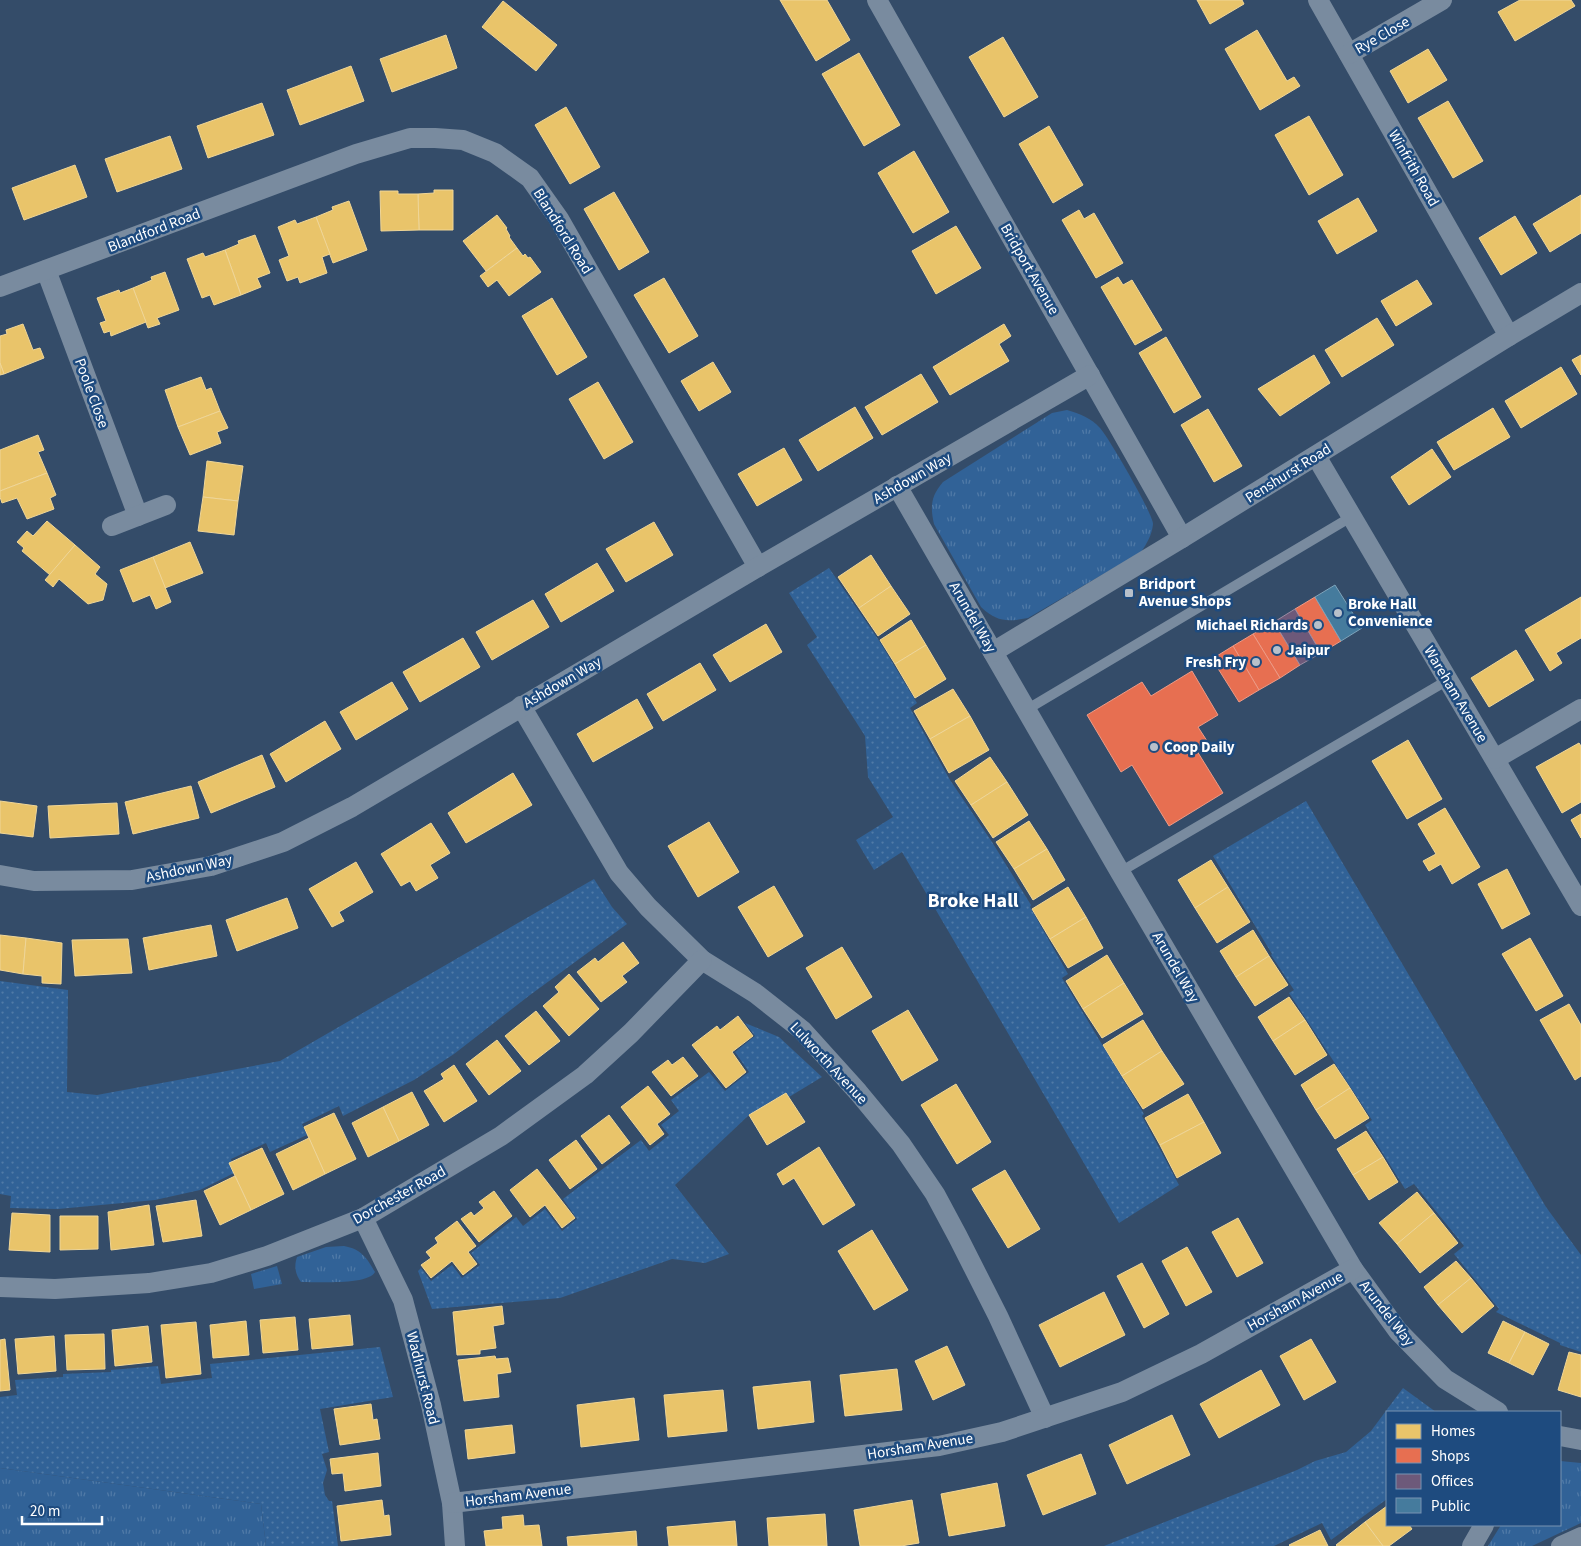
<svg xmlns="http://www.w3.org/2000/svg" width="1581" height="1546" font-family="'Source Sans 3',sans-serif">
<defs>
<pattern id="grass-tufts" width="24" height="20" patternUnits="userSpaceOnUse" patternTransform="scale(1.25)"><rect width="24" height="20" fill="#316297"/><path d="M3 7l-1-3M5 7V3M7 7l1-3M15 17l-1-3M17 17v-4M19 17l1-3" fill="none" stroke="#507aa7"/></pattern>
<pattern id="garden-dots" width="8" height="8" patternUnits="userSpaceOnUse" patternTransform="scale(1.25)"><rect width="8" height="8" fill="#316297"/><path d="M2 2h.1M6 6h.1" fill="none" stroke="#507aa7" stroke-width="1.8" stroke-linecap="round"/></pattern>
</defs>
<rect width="100%" height="100%" fill="#344c69"/>
<g fill="url(#grass-tufts)">
<path d="M1067 410C1080 414 1091 418 1100 428 1109 438 1153 514 1153 524 1152 535 1147 543 1141 552L1028 618C1007 622 997 622 981 607L934 524C930 506 931 496 943 482L1052 413Z"/>
<path d="M344 1246C361 1249 367 1258 375 1272 369 1285 316 1282 301 1282 295 1274 294 1266 297 1257L326 1247Z"/>
<polygon points="277,1266 282,1284 254,1289 251,1274"/>
<polygon points="1560,1461 1581,1463 1581,1523 1532,1546 1488,1546 1501,1525 1560,1525"/>
<polygon points="0,1468 261,1504 266,1546 0,1546"/>
</g>
<g fill="url(#garden-dots)">
<polygon points="829,568 878,639 917,703 910,708 950,780 992,842 1031,905 1030,907 1068,974 1062,978 1144,1114 1142,1116 1179,1185 1119,1223 902,852 874,870 856,840 893,817 868,777 865,736 807,645 817,637 789,593"/>
<polygon points="1306,801 1546,1207 1581,1255 1581,1352 1560,1345 1560,1343 1496,1312 1499,1309 1454,1254 1464,1246 1414,1184 1405,1189 1365,1125 1372,1120 1289,993 1294,990 1271,955 1272,954 1213,856"/>
<polygon points="594,879 612,907 627,924 530,995 454,1054 414,1080 343,1116 339,1106 302,1124 307,1135 270,1152 266,1143 231,1159 234,1173 200,1190 155,1200 58,1209 10,1208 11,1196 0,1194 0,981 68,990 67,1092 97,1095 280,1061"/>
<polygon points="745,1023 779,1037 822,1077 789,1097 786,1093 749,1115 675,1185 729,1254 705,1263 672,1259 560,1298 432,1309 418,1271 421,1268 431,1281 452,1265 462,1278 480,1265 471,1253 516,1217 523,1226 545,1209 562,1231 577,1219 563,1199 641,1140 649,1151 669,1135 661,1125 679,1111 671,1100 709,1072 725,1091 749,1072 735,1052 755,1036"/>
<polygon points="380,1347 393,1397 320,1409 329,1452 322,1454 327,1470 323,1483 325,1495 329,1501 332,1501 338,1546 266,1546 261,1504 0,1468 0,1397 17,1395 15,1380 63,1377 63,1374 111,1372 111,1370 158,1366 161,1384 212,1378 210,1364"/>
<polygon points="1403,1388 1436,1412 1387,1412 1387,1499 1331,1540 1322,1523 1274,1546 1104,1546 1297,1470 1315,1461 1346,1452 1371,1431"/>
</g>
<g fill="#e9c46a" stroke="#f0d697">
<polygon points="780,0 827,0 850,40 816,61"/>
<polygon points="1197,0 1242,0 1244,4 1210,24"/>
<polygon points="1520,0 1571,0 1575,6 1515,41 1498,12"/>
<polygon points="503,1 557,45 536,71 482,27"/>
<polygon points="1257,30 1287,81 1294,77 1300,86 1260,110 1225,49"/>
<polygon points="446,35 457,68 392,92 380,59"/>
<polygon points="1003,37 1038,97 1004,117 969,57"/>
<polygon points="1428,49 1447,80 1408,103 1390,71"/>
<polygon points="859,53 900,125 864,146 822,74"/>
<polygon points="351,66 364,101 300,125 287,90"/>
<polygon points="1448,101 1483,161 1453,178 1418,118"/>
<polygon points="262,103 274,135 208,158 197,126"/>
<polygon points="566,107 600,167 570,184 535,125"/>
<polygon points="1309,116 1343,175 1309,195 1275,135"/>
<polygon points="1049,126 1083,185 1053,203 1019,144"/>
<polygon points="170,136 182,169 117,192 105,159"/>
<polygon points="914,151 949,212 913,233 878,173"/>
<polygon points="75,165 87,197 24,220 12,188"/>
<polygon points="434,190 453,190 453,230 419,230 418,194 434,193"/>
<polygon points="380,191 398,191 398,194 418,194 419,230 381,231"/>
<polygon points="614,192 649,252 619,270 584,209"/>
<polygon points="1581,195 1581,233 1550,252 1533,224"/>
<polygon points="1358,198 1377,231 1337,254 1318,221"/>
<polygon points="349,201 367,250 333,263 316,217 333,210 332,207"/>
<polygon points="1079,210 1084,219 1094,213 1123,263 1096,278 1062,220"/>
<polygon points="497,215 507,228 506,229 510,236 509,237 517,248 486,271 463,241"/>
<polygon points="1515,216 1537,253 1501,275 1479,238"/>
<polygon points="316,217 330,254 322,257 327,273 300,283 298,277 287,281 279,260 289,256 278,227 295,220 297,224"/>
<polygon points="956,226 981,268 936,294 912,251"/>
<polygon points="255,235 270,273 257,278 261,287 241,295 225,250 239,244 238,241"/>
<polygon points="517,248 523,256 525,254 528,258 530,257 541,272 509,296 497,280 488,287 480,276"/>
<polygon points="225,250 241,295 214,305 210,295 202,298 187,259 203,253 205,257"/>
<polygon points="165,272 179,310 157,318 160,324 148,328 133,288 152,280 151,277"/>
<polygon points="1118,277 1123,285 1132,280 1162,330 1135,345 1101,287"/>
<polygon points="664,278 698,336 669,353 634,295"/>
<polygon points="1417,280 1432,304 1396,326 1381,301"/>
<polygon points="133,288 146,322 111,336 110,331 104,333 100,323 106,321 97,298 119,290 120,293"/>
<polygon points="552,298 587,357 557,375 522,316"/>
<polygon points="1377,318 1394,345 1342,377 1325,350"/>
<polygon points="23,324 33,350 40,348 44,358 4,374 0,363 0,336 7,334 6,330"/>
<polygon points="1004,324 1011,336 999,344 1009,361 950,395 933,367"/>
<polygon points="1166,337 1201,397 1174,413 1139,353"/>
<polygon points="1314,355 1330,383 1280,416 1258,389"/>
<polygon points="1581,355 1581,375 1572,360"/>
<polygon points="713,362 731,392 699,411 681,381"/>
<polygon points="0,363 4,374 0,375"/>
<polygon points="1561,367 1577,394 1521,428 1505,401"/>
<polygon points="921,374 938,402 882,435 865,407"/>
<polygon points="201,377 206,390 211,388 220,411 178,427 165,390"/>
<polygon points="598,382 633,442 604,459 569,399"/>
<polygon points="855,407 873,438 818,471 799,440"/>
<polygon points="1493,408 1510,437 1454,470 1437,442"/>
<polygon points="1208,409 1242,466 1214,482 1181,425"/>
<polygon points="220,411 228,428 217,432 221,443 190,455 178,427"/>
<polygon points="38,435 44,450 38,452 47,473 0,491 0,450"/>
<polygon points="784,448 802,480 757,506 738,474"/>
<polygon points="1432,449 1451,477 1409,505 1391,477"/>
<polygon points="207,461 243,466 238,501 203,497"/>
<polygon points="47,473 56,495 50,498 54,509 27,519 17,498 2,503 0,497 0,491"/>
<polygon points="203,497 238,501 234,535 198,531"/>
<polygon points="47,521 75,545 50,575 22,551 24,548 17,542 27,531 33,536"/>
<polygon points="654,522 673,555 626,582 606,549"/>
<polygon points="190,542 203,573 165,588 153,557"/>
<polygon points="75,545 100,567 95,574 107,584 103,600 88,604 59,579 53,587 45,580"/>
<polygon points="871,555 891,586 859,608 838,577"/>
<polygon points="153,557 171,602 156,609 150,595 133,602 120,570"/>
<polygon points="597,563 614,591 561,622 545,594"/>
<polygon points="891,586 910,614 878,636 859,608"/>
<polygon points="1581,597 1581,638 1556,653 1562,663 1550,671 1525,630"/>
<polygon points="533,600 549,627 492,660 476,632"/>
<polygon points="911,620 926,645 895,664 880,640"/>
<polygon points="766,624 782,652 730,682 713,655"/>
<polygon points="463,638 480,667 420,702 403,672"/>
<polygon points="926,645 946,679 915,698 895,664"/>
<polygon points="1516,650 1534,680 1489,707 1471,678"/>
<polygon points="700,663 716,690 663,721 647,694"/>
<polygon points="392,682 408,709 356,740 340,712"/>
<polygon points="953,689 970,716 930,739 914,711"/>
<polygon points="637,699 653,728 593,762 577,734"/>
<polygon points="970,716 989,750 949,773 930,739"/>
<polygon points="325,721 341,749 286,782 270,754"/>
<polygon points="1408,740 1442,799 1407,819 1372,761"/>
<polygon points="1579,743 1581,746 1581,802 1562,813 1536,767"/>
<polygon points="262,755 275,787 211,813 198,782"/>
<polygon points="990,757 1007,782 971,805 955,781"/>
<polygon points="513,773 532,805 466,843 448,813"/>
<polygon points="1007,782 1028,815 993,838 971,805"/>
<polygon points="191,786 199,818 133,834 125,802"/>
<polygon points="0,801 37,806 33,837 0,833"/>
<polygon points="117,803 119,834 50,838 48,806"/>
<polygon points="1445,808 1480,867 1452,884 1441,864 1429,871 1423,861 1436,854 1418,824"/>
<polygon points="1581,814 1581,838 1571,820"/>
<polygon points="1029,821 1047,849 1014,869 996,842"/>
<polygon points="709,822 739,872 698,897 668,846"/>
<polygon points="431,823 450,853 430,865 438,878 416,891 410,881 401,886 381,854"/>
<polygon points="1047,849 1065,880 1033,900 1014,869"/>
<polygon points="1211,860 1228,887 1195,908 1178,880"/>
<polygon points="356,862 373,892 339,912 344,921 332,927 309,889"/>
<polygon points="1507,869 1530,914 1502,929 1478,884"/>
<polygon points="774,886 803,936 768,957 738,907"/>
<polygon points="1068,887 1086,917 1050,939 1032,909"/>
<polygon points="1228,887 1250,922 1217,943 1195,908"/>
<polygon points="287,898 298,928 237,951 226,920"/>
<polygon points="1086,917 1103,948 1068,968 1050,939"/>
<polygon points="211,925 217,956 149,970 143,938"/>
<polygon points="1253,930 1269,956 1236,977 1220,951"/>
<polygon points="0,935 26,938 23,974 0,970"/>
<polygon points="26,938 62,943 61,984 42,983 42,976 23,974"/>
<polygon points="1530,938 1563,996 1536,1011 1502,954"/>
<polygon points="128,939 132,973 75,976 72,940"/>
<polygon points="623,942 639,963 622,976 627,982 601,1002 577,972 595,958 598,962"/>
<polygon points="842,947 872,997 836,1019 806,968"/>
<polygon points="1107,955 1124,983 1083,1009 1066,981"/>
<polygon points="1269,956 1288,985 1255,1006 1236,977"/>
<polygon points="569,974 599,1009 569,1036 543,1006 559,992 555,987"/>
<polygon points="1124,983 1143,1014 1102,1038 1083,1009"/>
<polygon points="1289,997 1305,1020 1273,1041 1258,1017"/>
<polygon points="1569,1004 1581,1025 1581,1076 1575,1080 1540,1020"/>
<polygon points="908,1010 938,1060 902,1081 872,1031"/>
<polygon points="536,1011 560,1041 529,1065 505,1036"/>
<polygon points="738,1016 753,1036 732,1052 746,1072 726,1088 692,1045 717,1026 720,1030"/>
<polygon points="1143,1020 1162,1051 1122,1076 1103,1045"/>
<polygon points="1305,1020 1327,1055 1295,1075 1273,1041"/>
<polygon points="497,1040 521,1071 489,1095 466,1064"/>
<polygon points="1162,1051 1184,1084 1143,1109 1122,1076"/>
<polygon points="683,1057 698,1076 671,1096 652,1072 668,1060 672,1065"/>
<polygon points="1334,1064 1350,1088 1316,1110 1301,1085"/>
<polygon points="454,1065 477,1101 444,1122 424,1091 444,1079 441,1074"/>
<polygon points="956,1084 991,1142 957,1164 921,1105"/>
<polygon points="648,1086 670,1114 657,1124 664,1134 650,1145 621,1107"/>
<polygon points="1350,1088 1369,1118 1335,1139 1316,1110"/>
<polygon points="412,1092 429,1125 399,1141 383,1107"/>
<polygon points="786,1093 805,1122 767,1145 749,1115"/>
<polygon points="1188,1094 1204,1122 1160,1145 1145,1118"/>
<polygon points="383,1107 399,1141 368,1157 352,1123"/>
<polygon points="334,1113 356,1159 325,1174 304,1127"/>
<polygon points="609,1115 630,1143 602,1164 581,1136"/>
<polygon points="1204,1122 1221,1153 1177,1178 1160,1145"/>
<polygon points="1366,1131 1383,1157 1353,1175 1337,1149"/>
<polygon points="309,1138 325,1174 293,1190 276,1154"/>
<polygon points="576,1140 597,1169 570,1189 549,1160"/>
<polygon points="819,1147 855,1205 823,1225 794,1178 783,1185 777,1174"/>
<polygon points="262,1148 284,1194 251,1210 229,1163"/>
<polygon points="1383,1157 1398,1182 1369,1200 1353,1175"/>
<polygon points="537,1169 575,1218 562,1228 545,1205 530,1217 510,1190"/>
<polygon points="1005,1170 1040,1229 1008,1248 972,1189"/>
<polygon points="235,1176 251,1210 220,1225 204,1191"/>
<polygon points="494,1191 512,1216 479,1242 461,1219 471,1212 474,1216 484,1208 479,1202"/>
<polygon points="1417,1192 1434,1213 1397,1244 1379,1223"/>
<polygon points="196,1200 202,1236 163,1242 156,1206"/>
<polygon points="149,1205 154,1245 111,1250 108,1212"/>
<polygon points="12,1213 50,1215 50,1252 9,1250"/>
<polygon points="1434,1213 1458,1243 1420,1273 1397,1244"/>
<polygon points="60,1216 98,1216 98,1249 60,1250"/>
<polygon points="1238,1218 1263,1263 1237,1277 1212,1232"/>
<polygon points="457,1221 476,1246 468,1252 477,1264 463,1275 452,1261 431,1278 421,1265 431,1258 426,1252 438,1243 435,1238"/>
<polygon points="872,1230 908,1290 874,1310 838,1251"/>
<polygon points="1187,1247 1212,1292 1186,1306 1162,1261"/>
<polygon points="1456,1261 1471,1278 1438,1305 1424,1287"/>
<polygon points="1142,1263 1169,1314 1144,1328 1117,1276"/>
<polygon points="1471,1278 1494,1306 1462,1333 1438,1305"/>
<polygon points="1104,1292 1125,1335 1060,1367 1039,1325"/>
<polygon points="502,1306 504,1324 493,1326 496,1348 480,1350 480,1354 457,1355 453,1312"/>
<polygon points="350,1315 353,1345 312,1349 309,1319"/>
<polygon points="295,1317 298,1350 263,1353 260,1320"/>
<polygon points="246,1321 249,1355 213,1358 210,1325"/>
<polygon points="1503,1321 1525,1332 1509,1363 1488,1353"/>
<polygon points="196,1322 201,1374 166,1378 161,1325"/>
<polygon points="148,1326 152,1362 115,1366 112,1330"/>
<polygon points="1525,1332 1549,1344 1533,1375 1509,1363"/>
<polygon points="104,1334 105,1369 67,1370 65,1335"/>
<polygon points="54,1336 56,1371 18,1374 15,1339"/>
<polygon points="5,1339 10,1390 0,1391 0,1340"/>
<polygon points="1311,1339 1336,1382 1304,1400 1280,1356"/>
<polygon points="947,1346 965,1385 933,1400 915,1361"/>
<polygon points="1569,1352 1581,1355 1581,1397 1558,1390"/>
<polygon points="495,1356 496,1359 508,1358 511,1372 497,1374 499,1397 464,1401 458,1360"/>
<polygon points="897,1369 902,1410 845,1416 840,1375"/>
<polygon points="1261,1370 1280,1405 1219,1438 1200,1404"/>
<polygon points="810,1381 814,1422 758,1429 753,1387"/>
<polygon points="723,1390 727,1431 668,1437 664,1395"/>
<polygon points="634,1398 639,1440 581,1447 577,1405"/>
<polygon points="371,1404 373,1420 377,1419 380,1439 340,1445 334,1409"/>
<polygon points="1172,1415 1190,1455 1127,1484 1109,1445"/>
<polygon points="512,1425 515,1453 468,1459 465,1430"/>
<polygon points="378,1453 381,1486 345,1491 343,1473 332,1474 330,1459"/>
<polygon points="1081,1454 1096,1494 1043,1515 1027,1475"/>
<polygon points="997,1483 1005,1526 949,1536 941,1494"/>
<polygon points="382,1500 384,1516 389,1515 391,1535 341,1541 337,1506"/>
<polygon points="912,1500 919,1543 901,1546 860,1546 854,1510"/>
<polygon points="1387,1506 1387,1525 1409,1525 1412,1529 1389,1546 1383,1546 1365,1522"/>
<polygon points="825,1514 827,1546 769,1546 767,1518"/>
<polygon points="523,1515 524,1526 539,1525 542,1546 486,1546 484,1531 503,1529 502,1517"/>
<polygon points="735,1521 737,1546 669,1546 667,1527"/>
<polygon points="1365,1522 1383,1546 1337,1546 1336,1545"/>
<polygon points="1320,1530 1328,1546 1290,1546 1289,1545"/>
<polygon points="636,1531 637,1546 568,1546 567,1537"/>
</g>
<g fill="#e76f51" stroke="#ee9a85">
<polygon points="1315,597 1341,641 1321,653 1295,609"/>
<polygon points="1274,622 1300,665 1280,678 1253,634"/>
<polygon points="1253,634 1280,678 1259,690 1233,646"/>
<polygon points="1233,646 1259,690 1239,702 1212,659"/>
<polygon points="1192,671 1218,715 1198,727 1209,744 1197,751 1223,793 1169,826 1132,765 1121,772 1087,715 1142,682 1151,696"/>
</g>
<polygon fill="#6d597a" stroke="#998ba2" points="1295,609 1321,653 1300,665 1274,622"/>
<polygon fill="#457b9d" stroke="#7da3ba" points="1335,585 1362,628 1341,641 1315,597"/>
<g fill="none" stroke-linecap="round" stroke-linejoin="round">
<g stroke="#798b9f" stroke-width="10">
<polyline points="1026,710 1351,517"/>
<polyline points="1120,872 1448,680"/>
</g>
<g stroke="#798b9f" stroke-width="20">
<polyline points="877,0 1182,538"/>
<polyline points="1318,0 1509,336"/>
<polyline points="1349,54 1442,0"/>
<polyline points="46,270 138,516"/>
<polyline points="0,287 356,154 410,138 435,138 463,140 495,153 530,178 559,219 758,567"/>
<polyline points="1316,456 1581,906"/>
<polyline points="897,486 1120,872 1353,1269 1398,1331 1445,1379 1498,1412"/>
<polyline points="112,526 166,505"/>
<polyline points="993,652 1182,538 1509,336 1581,293"/>
<polyline points="521,706 619,873 648,907 702,960 755,993 802,1030 858,1092 901,1144 935,1194 958,1237 998,1316 1045,1418"/>
<polyline points="1495,759 1581,709"/>
<polyline points="0,875 34,881 132,880 211,866 283,842 352,807 758,567 1090,375"/>
<polyline points="363,1218 403,1300 431,1405 452,1503 455,1546"/>
<polyline points="0,1287 55,1289 149,1283 211,1273 267,1256 363,1218 501,1136 585,1075 631,1033 702,960"/>
<polyline points="1560,1436 1581,1440"/>
<polyline points="452,1503 939,1446 1002,1432 1122,1392 1201,1354 1353,1269"/>
<polyline points="1472,1546 1484,1525"/>
<polyline points="1561,1546 1581,1537"/>
</g>
</g>
<g fill="#b8c0ca" stroke="#1e4b7f" stroke-width="2">
<rect x="1124" y="588" width="10" height="10" rx="2.5"/>
<circle cx="1338" cy="613" r="5"/>
<circle cx="1318" cy="625" r="5"/>
<circle cx="1277" cy="650" r="5"/>
<circle cx="1256" cy="662" r="5"/>
<circle cx="1154" cy="747" r="5"/>
</g>
<g text-anchor="middle" stroke-width="5" stroke-linejoin="round" paint-order="stroke">
<g font-size="15" fill="#fff" stroke="#1e4b7f">
<text transform="translate(1382 35) rotate(-30)" y="5">Rye Close</text>
<text transform="translate(1414 168) rotate(60)" y="5">Winfrith Road</text>
<text transform="translate(154 230) rotate(-21)" y="5">Blandford Road</text>
<text transform="translate(563 231) rotate(58)" y="5">Blandford Road</text>
<text transform="translate(1030 269) rotate(60)" y="5">Bridport Avenue</text>
<text transform="translate(92 393) rotate(70)" y="5">Poole Close</text>
<text transform="translate(1288 473) rotate(-32)" y="5">Penshurst Road</text>
<text transform="translate(912 478) rotate(-30)" y="5">Ashdown Way</text>
<text transform="translate(973 617) rotate(60)" y="5">Arundel Way</text>
<text transform="translate(562 682) rotate(-30)" y="5">Ashdown Way</text>
<text transform="translate(1456 694) rotate(59)" y="5">Wareham Avenue</text>
<text transform="translate(189 868) rotate(-12)" y="5">Ashdown Way</text>
<text transform="translate(1176 967) rotate(60)" y="5">Arundel Way</text>
<text transform="translate(829 1063) rotate(47)" y="5">Lulworth Avenue</text>
<text transform="translate(399 1195) rotate(-29)" y="5">Dorchester Road</text>
<text transform="translate(1295 1301) rotate(-29)" y="5">Horsham Avenue</text>
<text transform="translate(1387 1313) rotate(52)" y="5">Arundel Way</text>
<text transform="translate(423 1378) rotate(76)" y="5">Wadhurst Road</text>
<text transform="translate(920 1446) rotate(-9)" y="5">Horsham Avenue</text>
<text transform="translate(518 1495) rotate(-7)" y="5">Horsham Avenue</text>
</g>
<g font-size="15" font-weight="bold" fill="#fff" stroke="#1e4b7f" text-anchor="start">
<text x="1139" y="589">Bridport<tspan x="1139" dy="17">Avenue Shops</tspan></text>
<text x="1348" y="609">Broke Hall<tspan x="1348" dy="17">Convenience</tspan></text>
<text x="1308" y="630" text-anchor="end">Michael Richards</text>
<text x="1287" y="655">Jaipur</text>
<text x="1246" y="667" text-anchor="end">Fresh Fry</text>
<text x="1164" y="752">Coop Daily</text>
</g>
<g font-size="20" font-weight="bold" fill="#fff" stroke="#1e4b7f">
<text x="973" y="907">Broke Hall</text>
</g>
</g>
<rect x="1386" y="1411" width="175" height="115" fill="#1e4b7f" stroke="#7893b2"/>
<rect x="1396" y="1424" width="25" height="15" fill="#e9c46a" stroke="#7893b2"/>
<text x="1431" y="1436" font-size="15" fill="#ffffff">Homes</text>
<rect x="1396" y="1448" width="25" height="15" fill="#e76f51" stroke="#7893b2"/>
<text x="1431" y="1461" font-size="15" fill="#ffffff">Shops</text>
<rect x="1396" y="1474" width="25" height="15" fill="#6d597a" stroke="#7893b2"/>
<text x="1431" y="1486" font-size="15" fill="#ffffff">Offices</text>
<rect x="1396" y="1498" width="25" height="15" fill="#457b9d" stroke="#7893b2"/>
<text x="1431" y="1511" font-size="15" fill="#ffffff">Public</text>
<path d="M22 1516v8h80v-8" fill="none" stroke="#ffffff" stroke-width="2.5"/>
<text x="30" y="1516" font-size="15" fill="#ffffff" stroke="#1e4b7f" stroke-width="4" paint-order="stroke">20 m</text>
</svg>
